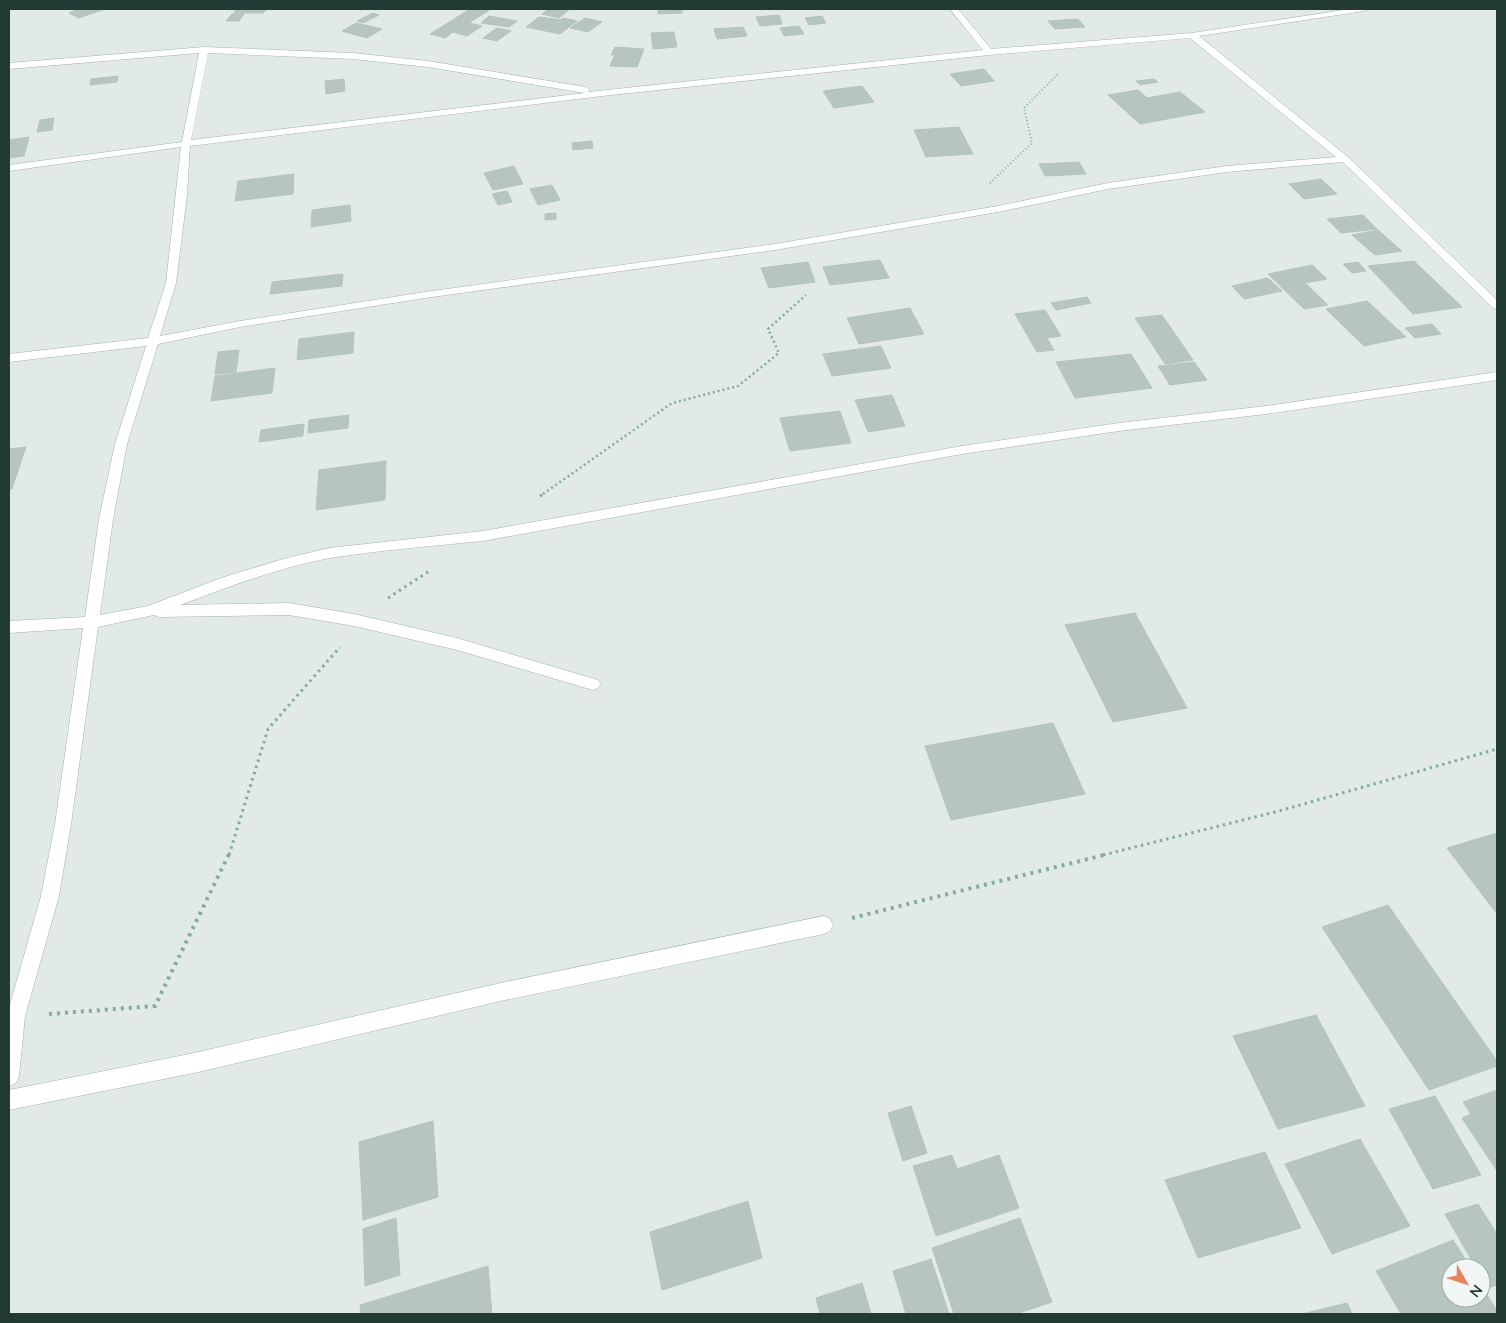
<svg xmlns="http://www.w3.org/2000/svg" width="1506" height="1323" font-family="Lato,sans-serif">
<rect width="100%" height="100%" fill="#e1eae6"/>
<g fill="#b6c5bf" stroke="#b4c4bd">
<polygon points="79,9 105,9 79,18 69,13"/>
<polygon points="237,9 267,9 263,13 234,13"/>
<polygon points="470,9 491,9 469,23 482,26 467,36 453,32 445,38 430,34"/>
<polygon points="549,9 570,9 559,18 542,14"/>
<polygon points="658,9 682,9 682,13 658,14"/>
<polygon points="373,13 379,15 363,23 357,21"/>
<polygon points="232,14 244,14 239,21 226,21"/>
<polygon points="779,15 782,24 760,26 756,17"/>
<polygon points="489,16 517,21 509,27 481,23"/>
<polygon points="822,16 826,23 809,25 805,18"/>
<polygon points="539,17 561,20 563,18 577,21 560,34 526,27"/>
<polygon points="585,18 602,22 588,32 570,28"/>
<polygon points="1078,19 1085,27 1055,29 1048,21"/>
<polygon points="356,23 382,29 367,38 342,31"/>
<polygon points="799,26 804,34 784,36 780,28"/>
<polygon points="743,27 747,36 717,39 714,29"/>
<polygon points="497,28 511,31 497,41 483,38"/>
<polygon points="674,32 677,47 653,49 651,33"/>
<polygon points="615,47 644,49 637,67 610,66 615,55 611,55"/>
<polygon points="984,69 994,81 961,86 950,74"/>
<polygon points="118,76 117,82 90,85 91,79"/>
<polygon points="344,79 345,91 326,94 325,81"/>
<polygon points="1154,79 1158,82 1140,85 1136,81"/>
<polygon points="862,86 874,102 834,108 823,91"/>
<polygon points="1138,90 1147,98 1180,92 1205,112 1140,124 1108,95"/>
<polygon points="54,118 52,130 37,132 40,120"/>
<polygon points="959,127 973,154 926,157 914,130"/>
<polygon points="29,137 24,156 9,158 9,140"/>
<polygon points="592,141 593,148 573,150 572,143"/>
<polygon points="1079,162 1086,174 1045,176 1039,164"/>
<polygon points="514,166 523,184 493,190 484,173"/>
<polygon points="294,174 293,194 235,201 238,181"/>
<polygon points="1321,179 1337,194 1304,199 1289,184"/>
<polygon points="552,185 560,200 538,205 530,189"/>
<polygon points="507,191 512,202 498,205 492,194"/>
<polygon points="350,205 351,221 311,227 312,210"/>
<polygon points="556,213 556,219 545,220 545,214"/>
<polygon points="1363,215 1377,229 1341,233 1327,219"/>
<polygon points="1378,230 1402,251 1375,255 1352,235"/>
<polygon points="880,260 889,278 830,285 823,267"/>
<polygon points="1414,261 1462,307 1413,314 1368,266"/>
<polygon points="808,262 815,282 769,288 761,268"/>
<polygon points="1358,262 1366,271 1352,273 1343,264"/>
<polygon points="1312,265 1327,279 1305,283 1328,305 1304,309 1268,274"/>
<polygon points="343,274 342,286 270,294 272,282"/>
<polygon points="1268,278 1282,291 1244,299 1232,286"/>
<polygon points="1087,297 1091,303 1056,310 1051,303"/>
<polygon points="1367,301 1406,337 1364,346 1326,309"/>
<polygon points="910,308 924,334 859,344 847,318"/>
<polygon points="1045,310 1061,336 1047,338 1054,350 1037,352 1015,314"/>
<polygon points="1162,315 1193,360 1165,364 1135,318"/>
<polygon points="1432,324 1441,334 1415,338 1405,328"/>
<polygon points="354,332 353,353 297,360 299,339"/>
<polygon points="881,346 891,368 832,376 823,354"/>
<polygon points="239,350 236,372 215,374 218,352"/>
<polygon points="1131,354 1152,388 1075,398 1056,362"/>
<polygon points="1194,362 1207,380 1170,385 1158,366"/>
<polygon points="275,368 272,393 211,401 215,376"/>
<polygon points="892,395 905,426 868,432 855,400"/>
<polygon points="840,411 851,443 790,451 780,418"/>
<polygon points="349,415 348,428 308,433 309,420"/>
<polygon points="304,424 303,436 259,442 261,430"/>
<polygon points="26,447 12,489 9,489 9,449"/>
<polygon points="386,461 385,500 316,510 319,470"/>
<polygon points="1135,613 1187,708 1113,722 1065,625"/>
<polygon points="1053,723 1085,794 951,820 925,746"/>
<polygon points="1497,833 1497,914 1447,848"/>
<polygon points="1388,905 1497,1061 1497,1066 1429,1090 1322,927"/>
<polygon points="1316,1015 1365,1106 1278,1129 1233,1036"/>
<polygon points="1497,1090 1497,1171 1462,1118 1471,1114 1463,1102"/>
<polygon points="1435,1096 1481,1175 1433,1189 1389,1109"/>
<polygon points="911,1106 927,1153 903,1161 888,1113"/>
<polygon points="433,1121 438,1197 363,1220 359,1142"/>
<polygon points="1360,1139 1410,1226 1332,1254 1285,1164"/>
<polygon points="1265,1152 1301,1228 1198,1258 1165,1180"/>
<polygon points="952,1155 957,1169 999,1155 1019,1208 936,1236 913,1166"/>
<polygon points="748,1201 762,1258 662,1290 650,1232"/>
<polygon points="1478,1204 1497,1234 1497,1285 1488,1288 1481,1276 1481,1268 1476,1268 1445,1214"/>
<polygon points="396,1218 400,1275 365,1286 363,1229"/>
<polygon points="1020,1218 1052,1302 1016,1314 954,1314 932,1248"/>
<polygon points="1453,1240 1471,1268 1451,1268 1451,1298 1481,1298 1481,1285 1497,1311 1497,1314 1401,1314 1376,1271"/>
<polygon points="931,1259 949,1314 906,1314 893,1271"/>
<polygon points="488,1266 492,1314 361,1314 360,1305"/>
<polygon points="862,1283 871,1314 820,1314 816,1298"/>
<polygon points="1347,1303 1352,1314 1302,1314"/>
</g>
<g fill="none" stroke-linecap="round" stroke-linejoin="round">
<g stroke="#a4b2ad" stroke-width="1">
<g id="minor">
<path d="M950 9H958L991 49 1192 33 1350 9H1368L1364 11 1199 36 1348 157 1497 300V309L1493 308 1343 162 1227 172 1108 189 998 212 775 250 425 298 240 327 158 344 127 444 113 519 100 615 148 606 221 578 283 559 329 548 483 531 962 446 1119 423 1266 406 1497 372V380L1266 414 1119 431 962 454 483 541C432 546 381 550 330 558 279 567 229 587 180 605L289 603 354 614 457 638 598 680 601 684 598 688 593 690 457 650 354 626 289 615 159 617 154 615 98 627 71 824 59 896 25 1016 19 1076 16 1083 9 1086V1008L41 896 55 824 83 628 9 633V621L85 617 99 519 115 444 146 346 9 362V354L148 338 166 283 181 147 9 171V165L182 142 199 53 9 69V63L204 47 353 53 428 61 586 87 590 90 588 92 983 50ZM1190 38 1336 157 1227 166 1108 183 998 206 775 244 425 292 240 321 160 336 176 283 187 195 190 146 602 96 989 55ZM208 53 353 59 428 67 585 93 191 140Z"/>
<polygon points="824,916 830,919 833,925 830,931 824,934 505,1000 194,1073 9,1110 9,1090 194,1053 505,982"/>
</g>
</g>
<polyline stroke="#83aca0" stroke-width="2" stroke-dasharray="1 2.5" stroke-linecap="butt" points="990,183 1032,143 1024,108 1059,73"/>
<polyline stroke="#83aca0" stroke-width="2.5" stroke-dasharray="2 3" stroke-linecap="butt" points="543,494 672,403 738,386 779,353 768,329 806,295"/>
<g stroke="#83aca0" stroke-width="3" stroke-dasharray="2.5 4" stroke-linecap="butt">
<polyline points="540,496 545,493"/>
<polyline points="388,598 431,570"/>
<polyline points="229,855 268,729 340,647"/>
<polyline points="1103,855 1279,811 1497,749"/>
</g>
<g stroke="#83aca0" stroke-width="4" stroke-dasharray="3 5" stroke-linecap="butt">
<polyline points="852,918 1108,854"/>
<polyline points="49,1014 155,1006 229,854"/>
</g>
<use href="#minor" fill="#fff" fill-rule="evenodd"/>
</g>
<rect width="1506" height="1323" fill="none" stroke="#223a34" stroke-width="20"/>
<g transform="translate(1466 1283) rotate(129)"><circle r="24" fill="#f1f7f4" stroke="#9eaba7"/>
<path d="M0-4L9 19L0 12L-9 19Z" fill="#e98260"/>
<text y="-8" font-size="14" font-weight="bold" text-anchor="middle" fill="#223a34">N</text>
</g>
</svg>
